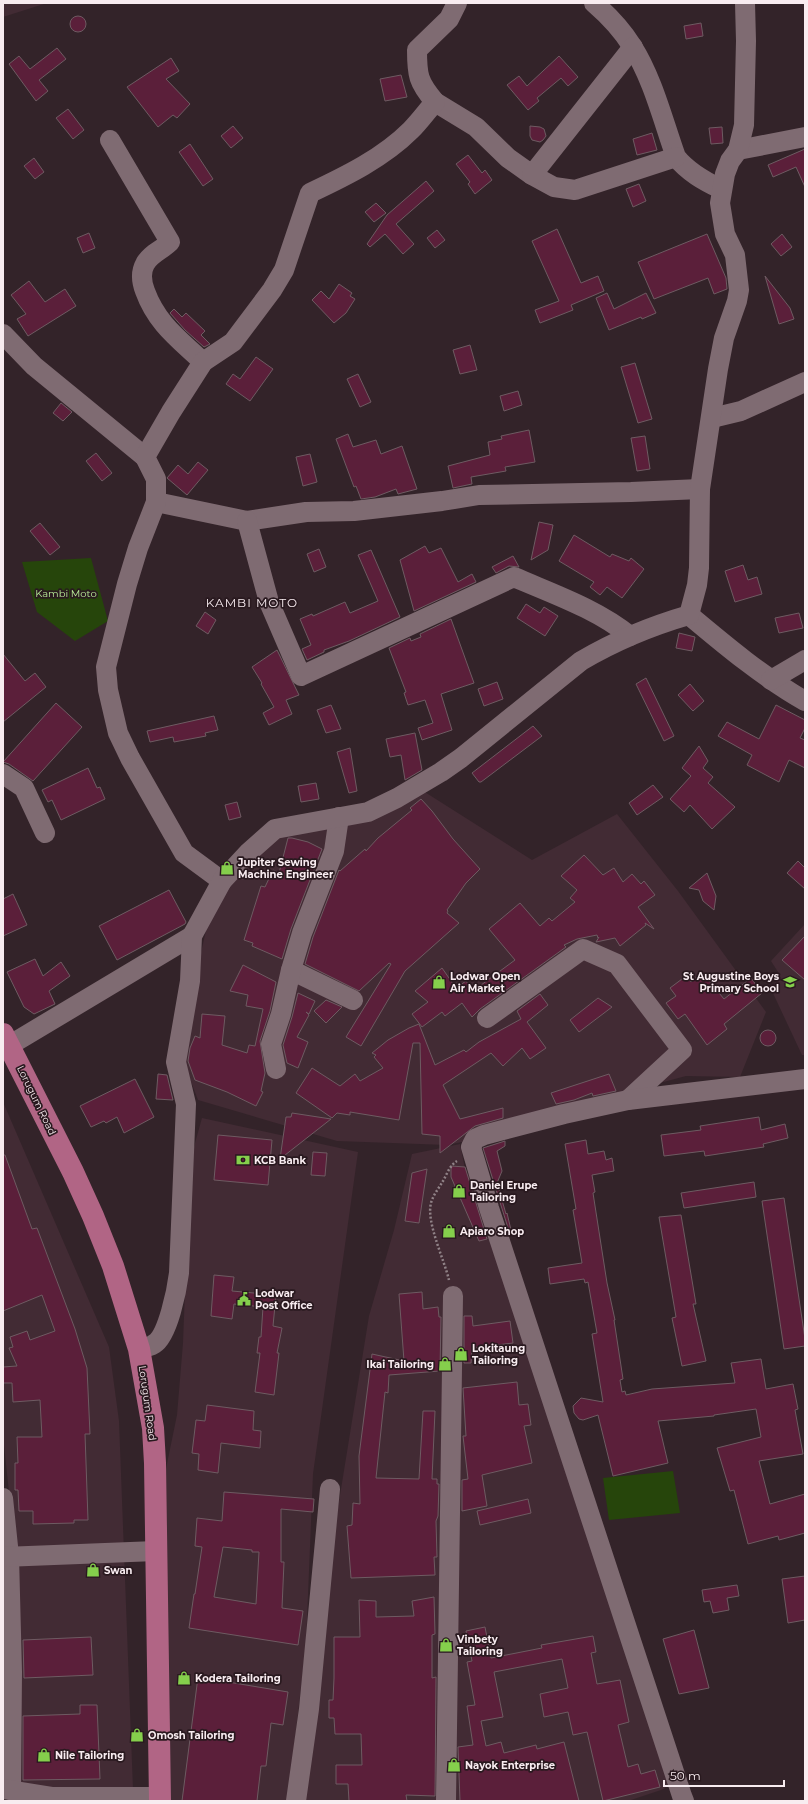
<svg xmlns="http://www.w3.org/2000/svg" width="808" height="1804" font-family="Montserrat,sans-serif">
<rect width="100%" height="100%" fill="#332329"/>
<g fill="#422b34">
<polygon points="3,3 47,3 3,17"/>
<polygon points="420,789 532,860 617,814 678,891 766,1012 740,1077 686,1076 469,1134 462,1142 447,1145 337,1141 198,1100 182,1058 193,988 207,926 235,876 271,839"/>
<polygon points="805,924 805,1055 802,1055 771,989 780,975 771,961"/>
<polygon points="3,1102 109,1347 119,1421 133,1789 17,1787 15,1548 3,1436"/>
<polygon points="202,1118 358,1152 313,1474 306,1644 288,1801 157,1801 162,1488 177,1415 183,1343 190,1161"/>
<polygon points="460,1144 466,1174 473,1175 668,1784 664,1789 628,1801 302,1801 330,1557 369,1316 394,1230 412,1154"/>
</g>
<g fill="#26450b">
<polygon points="91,558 108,621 75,641 37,612 22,562"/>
<polygon points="673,1471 680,1513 609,1520 603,1478"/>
</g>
<g fill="#5b1f3a" stroke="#6e5b62" fill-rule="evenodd">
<circle cx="78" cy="24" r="8"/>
<polygon points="701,23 703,36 686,39 684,26"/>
<polygon points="57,48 66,59 39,80 48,91 36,101 9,64 19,56 30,69"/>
<polygon points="559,56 578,77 568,86 561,78 537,98 539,101 528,110 507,85 519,76 527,86"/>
<polygon points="171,58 179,71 166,79 190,104 177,118 173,115 158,127 127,87"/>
<polygon points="401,75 407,97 385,101 380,79"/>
<polygon points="68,109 84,130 73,139 56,118"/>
<polygon points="233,126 243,138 231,148 221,136"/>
<polygon points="530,126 540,127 544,129 546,136 543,140 540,142 532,140 530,136"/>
<polygon points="722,127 723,143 711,144 709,128"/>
<polygon points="652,133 657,150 637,155 633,139"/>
<polygon points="190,144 213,179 203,186 179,152"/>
<polygon points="805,149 805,187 796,167 773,177 768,165"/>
<polygon points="468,155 482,173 485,170 492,180 475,194 468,184 470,182 456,164"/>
<polygon points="34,158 44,172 35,179 24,166"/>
<polygon points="426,181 434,191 396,224 414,244 403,254 385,234 370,247 367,244 387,215"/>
<polygon points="639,184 646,201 633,207 626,189"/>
<polygon points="376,203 386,213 374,222 365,212"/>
<polygon points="557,229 581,283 598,276 604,291 571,305 573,310 540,323 535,310 559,301 532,241"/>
<polygon points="437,230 445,240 435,248 427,238"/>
<polygon points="89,233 95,248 83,253 77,238"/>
<polygon points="707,234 726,278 727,289 714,294 708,278 654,299 638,262"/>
<polygon points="782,234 792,247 781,256 771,244"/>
<polygon points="765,276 790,308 794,319 779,324"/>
<polygon points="29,281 45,302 65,289 76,306 28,336 17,319 26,314 11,295"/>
<polygon points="339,284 352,293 350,296 355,299 346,313 334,323 312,300 321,291 329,299"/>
<polygon points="607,293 614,309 646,293 656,313 642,319 641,317 609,330 596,298"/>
<polygon points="174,309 182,317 186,313 205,331 201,335 210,344 204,347 185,330 170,313"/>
<polygon points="470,345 477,370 460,374 453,350"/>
<polygon points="256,357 273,369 250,401 226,384 233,374 240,379"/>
<polygon points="635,363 652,419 638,423 621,367"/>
<polygon points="358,374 371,402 360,407 347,379"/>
<polygon points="518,391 522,405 504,411 500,396"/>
<polygon points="61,403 72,412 63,421 53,413"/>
<polygon points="529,430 535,462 505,467 506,471 471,477 472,484 453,488 448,466 490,455 488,442 502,439 501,436"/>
<polygon points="348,434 353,447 376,440 381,454 402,446 417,489 398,494 396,489 375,497 361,499 356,486 354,487 336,439"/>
<polygon points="645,436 650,469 637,471 631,438"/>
<polygon points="96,453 112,473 102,481 86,461"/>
<polygon points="310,454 317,482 303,486 296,457"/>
<polygon points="198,462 208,470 187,495 167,478 178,465 188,474"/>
<polygon points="539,522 553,525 548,550 531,560"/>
<polygon points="40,523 60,547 50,555 30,531"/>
<polygon points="574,535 610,557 612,554 629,561 631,558 644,569 622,598 607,587 600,595 590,587 594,582 559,561"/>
<polygon points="425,546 429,553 441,548 458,582 472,574 476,582 414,611 400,560"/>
<polygon points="319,549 326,567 314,572 307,554"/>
<polygon points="371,550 400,617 349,641 324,650 324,652 307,660 302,649 311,645 300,619 312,614 313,616 345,602 350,613 378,601 358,555"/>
<polygon points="513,556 519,567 509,566 496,573 492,567"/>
<polygon points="743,565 748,580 757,577 762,594 735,602 725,571"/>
<polygon points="526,604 540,613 544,607 558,616 545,636 517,618"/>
<polygon points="205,612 216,620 208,634 196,626"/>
<polygon points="799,613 803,628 779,633 775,618"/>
<polygon points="451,619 474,683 441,694 452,730 422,740 418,728 433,723 425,700 408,705 404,693 406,692 389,648 410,638 411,641 421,637 420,634"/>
<polygon points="679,633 695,637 692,651 676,648"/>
<polygon points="277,650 299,695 286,700 292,714 269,725 263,713 274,707 261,684 262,683 252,667"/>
<polygon points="3,654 25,681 35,673 46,687 3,722"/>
<polygon points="646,678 674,736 664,741 636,684"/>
<polygon points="497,682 503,699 484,706 478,689"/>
<polygon points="690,684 704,701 693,711 678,695"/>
<polygon points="56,703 82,727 33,781 9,764 3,762"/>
<polygon points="331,705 341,729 326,733 317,710"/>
<polygon points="776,705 805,720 805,728 800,738 805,740 805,768 789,760 779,782 747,765 752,755 718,736 727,722 759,739"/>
<polygon points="214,716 218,730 205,733 206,736 174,742 173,737 150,742 147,731"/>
<polygon points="533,726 542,736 481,782 479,782 472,773"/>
<polygon points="415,733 422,770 405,780 401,755 390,757 386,739"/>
<polygon points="699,746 708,761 703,768 713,777 708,783 735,807 712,829 690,805 684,812 670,799 691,776 682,768"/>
<polygon points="350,748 357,791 349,793 337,752"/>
<polygon points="88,768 97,788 100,787 105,799 61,820 52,800 48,802 42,790"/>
<polygon points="316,783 319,799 301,802 298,786"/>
<polygon points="653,785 663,797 637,815 629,803"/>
<polygon points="421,799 432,811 453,839 480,869 466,883 447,910 448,911 447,913 459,923 405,971 361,1046 346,1037 391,964 389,963 359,991 305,964 313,937 339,870 340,871 365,849 366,851 378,838 412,810 410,808"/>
<polygon points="237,802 241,817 229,820 225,805"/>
<polygon points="288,838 292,838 308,842 322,849 291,929 282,959 252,946 253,943 244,940 261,886 265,887 273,870 279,873"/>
<polygon points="584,855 603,875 614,868 623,882 632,874 641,884 644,881 655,895 638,907 654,929 645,923 646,925 620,946 615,938 596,942 599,937 598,938 597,935 577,939 564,945 566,947 480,1009 472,1017 462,1003 445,1016 442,1012 422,1027 412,1014 428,1002 415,991 442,968 456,988 466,981 473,991 515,960 489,929 520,903 540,926 549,918 552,921 575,902 570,898 577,890 561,876"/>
<polygon points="798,861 805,868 805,889 787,873"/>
<polygon points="707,873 716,896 714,910 703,901 699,890 689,888"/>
<polygon points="169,890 186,922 185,924 117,960 99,926"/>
<polygon points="13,894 27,925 3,936 3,899"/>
<polygon points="805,936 805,980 782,960"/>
<polygon points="35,959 43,976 61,962 70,976 49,991 55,1004 34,1014 24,1007 7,972"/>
<polygon points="243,965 276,982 270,1011 260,1041 265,1073 261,1091 263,1092 256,1106 227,1092 195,1080 188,1061 190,1048 195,1036 200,1038 202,1014 225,1016 222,1045 247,1053 249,1045 255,1046 263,1009 246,1006 248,995 230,991"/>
<polygon points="699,975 702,979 705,976 724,999 751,978 762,993 724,1024 727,1029 707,1045 685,1014 678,1019 666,1003 676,996 670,988 686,976 691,982"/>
<polygon points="298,993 315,1001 309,1014 306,1012 309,1015 297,1037 308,1042 298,1068 287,1063 283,1045 292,1017"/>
<polygon points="540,994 548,1005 527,1022 546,1048 530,1059 522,1048 503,1066 491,1053 443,1085 460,1119 503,1108 503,1118 475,1126 440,1153 440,1136 422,1134 420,1043 413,1043 399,1120 350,1112 350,1115 337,1113 332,1118 296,1093 312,1068 340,1086 355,1074 360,1081 383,1068 374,1057 376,1055 372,1053 388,1040 409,1028 419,1024 435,1065 464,1050 466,1052 479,1042 521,1019 517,1011"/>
<polygon points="598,998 612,1007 579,1032 570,1020"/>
<polygon points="326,1000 342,1007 326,1023 314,1011"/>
<circle cx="768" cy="1038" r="8"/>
<polygon points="158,1074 167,1075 173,1100 156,1099"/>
<polygon points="609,1074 616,1091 593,1096 592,1093 574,1100 556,1104 551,1093"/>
<polygon points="135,1079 154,1117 124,1133 117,1117 106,1123 104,1121 91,1127 80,1106"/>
<polygon points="292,1113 331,1119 280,1159 286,1117 291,1117"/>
<polygon points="759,1117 761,1130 785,1124 788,1138 763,1144 764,1147 705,1156 704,1151 664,1156 661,1135 701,1130 700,1126"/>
<polygon points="218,1135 272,1140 268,1185 214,1180"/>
<polygon points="586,1140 588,1154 604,1151 606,1160 612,1158 614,1171 592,1175 595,1192 593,1193 607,1283 615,1320 614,1320 623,1379 620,1380 622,1392 625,1391 626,1395 652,1389 735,1383 731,1363 761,1359 766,1389 793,1384 798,1409 795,1410 803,1454 759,1461 770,1504 805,1494 805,1533 779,1540 778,1536 748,1544 734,1490 730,1491 717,1448 761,1437 756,1409 714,1415 714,1416 658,1421 668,1463 613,1476 598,1415 583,1420 579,1419 574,1413 573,1406 581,1398 603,1402 592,1334 597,1333 588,1282 585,1283 584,1279 550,1284 548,1268 582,1263 573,1210 576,1209 565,1144"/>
<polygon points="505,1141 505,1146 497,1151 502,1171 497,1183 506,1214 507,1213 511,1230 509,1231 483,1148"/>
<polygon points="313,1152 327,1153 325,1176 311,1175"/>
<polygon points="3,1155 5,1155 32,1229 37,1228 75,1329 87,1368 90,1434 85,1434 88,1520 74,1520 74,1523 33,1524 33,1511 19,1511 18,1490 15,1490 15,1463 18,1463 17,1437 42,1437 40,1400 13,1402 12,1383 3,1383 3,1367 17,1366 9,1348 13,1347 10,1337 27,1331 30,1340 55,1331 42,1295 3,1311"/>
<polygon points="451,1166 465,1167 487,1239 479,1241 451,1177"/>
<polygon points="427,1169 419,1223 405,1221 412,1173"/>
<polygon points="754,1182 756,1197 684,1208 681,1193"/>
<polygon points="784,1198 805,1339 805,1346 784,1349 762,1201"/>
<polygon points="681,1215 696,1304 693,1304 706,1361 682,1366 672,1318 676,1317 659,1217"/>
<polygon points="214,1275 234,1277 232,1291 276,1295 273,1326 282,1328 277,1353 279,1353 274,1395 255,1392 260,1353 257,1353 259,1337 261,1337 263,1307 234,1304 232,1319 211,1316"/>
<polygon points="422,1292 423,1309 438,1307 439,1317 441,1317 440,1371 389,1375 388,1393 385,1392 376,1478 419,1479 423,1411 435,1411 432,1479 437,1479 437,1484 439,1484 438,1516 436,1521 437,1557 434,1557 435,1575 351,1578 347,1526 352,1525 353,1503 360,1504 359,1456 372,1354 404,1361 399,1294"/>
<polygon points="464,1316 472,1316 473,1326 510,1321 513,1343 472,1348 471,1363 464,1363"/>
<polygon points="517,1382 519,1405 528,1404 531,1425 524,1426 532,1463 482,1475 487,1506 462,1511 462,1480 468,1479 463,1436 466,1436 463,1388"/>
<polygon points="207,1405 254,1411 253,1430 261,1431 260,1448 221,1443 218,1473 198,1470 199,1454 192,1453 196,1420 205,1421"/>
<path d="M224 1492 314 1499 313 1512 281 1509V1562H284L282 1608 303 1611 298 1645 189 1628 194 1594H195L202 1547 195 1546 197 1518 222 1521ZM223 1547 252 1550V1552H259L256 1604 214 1597Z"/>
<polygon points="528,1499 531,1513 480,1525 477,1511"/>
<polygon points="805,1576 805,1620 788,1623 782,1579"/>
<polygon points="737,1585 739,1596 727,1598 729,1610 713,1613 710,1601 704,1602 702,1590"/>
<polygon points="434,1597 435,1634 432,1635 432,1678 436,1677 435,1796 406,1795 407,1801 349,1801 348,1784 336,1784 336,1765 362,1765 361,1734 335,1734 334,1718 329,1718 329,1700 333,1700 334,1678 334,1637 360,1637 359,1600 376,1601 376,1617 414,1616 412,1601"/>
<polygon points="485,1627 491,1658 542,1648 541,1645 593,1636 596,1652 591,1653 597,1684 620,1680 629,1722 618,1725 628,1767 638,1764 641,1774 655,1770 660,1787 603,1801 587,1732 573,1735 568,1712 544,1717 540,1694 568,1688 562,1659 494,1672 503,1717 481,1721 486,1746 501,1742 504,1753 536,1745 537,1749 564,1742 579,1801 460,1801 458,1747 473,1745 467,1706 475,1705 467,1662 472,1661 466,1631"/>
<polygon points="694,1630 709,1688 679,1694 663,1639"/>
<polygon points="91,1637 93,1675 24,1678 23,1640"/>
<polygon points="198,1677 288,1692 283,1725 271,1723 266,1766 261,1766 257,1801 182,1801"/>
<polygon points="80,1705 97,1705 100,1779 23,1780 23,1716 80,1714"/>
</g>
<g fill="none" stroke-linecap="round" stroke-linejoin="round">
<path stroke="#908287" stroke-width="2.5" stroke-dasharray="2 2" stroke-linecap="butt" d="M449 1280C444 1259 426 1222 431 1203 433 1195 439 1188 443 1181 447 1174 450 1165 457 1161"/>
<g stroke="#7f6b72" stroke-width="20">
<path d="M594 3C609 16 622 30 632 46 653 79 663 121 676 157 688 172 704 181 721 189"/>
<polyline points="435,102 476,127 508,158 532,175 554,187 575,190 676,157"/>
<path d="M110 140 170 242C162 250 150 254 145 264 140 273 142 283 145 291 157 324 179 339 203 362"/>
<polyline points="738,150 805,137"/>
<polyline points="532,175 633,47"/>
<polyline points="3,334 34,366 145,457"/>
<polyline points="712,418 741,411 805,382"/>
<polyline points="156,502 247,521 306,512 354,511 442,501 479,495 631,492 700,489"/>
<path d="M247 521 269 602 301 676 514 577C553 594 597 609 630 636"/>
<path d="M689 615C726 646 763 677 805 701"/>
<polyline points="771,680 805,660"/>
<polyline points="3,774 24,788 45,833"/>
<path d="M222 881 184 853 130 758 118 733 108 690 106 667 127 584 138 548 156 502V479L145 457 171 412 203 362 233 342 272 290 284 270 310 193C346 176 383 158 411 130 420 121 427 111 435 102 418 82 417 75 417 50L449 19 457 3"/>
<polyline points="291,970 353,1000"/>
<polyline points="487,1018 583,949 617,964 682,1050 628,1100"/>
<polyline points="10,1045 192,936"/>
<polyline points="276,1069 271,1044 281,1014 291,970 302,933 334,851 339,817"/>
<path d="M139 1349C144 1347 151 1347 154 1344 168 1336 177 1289 179 1273L186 1104 176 1062 190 981 192 936 222 881 248 853 275 829 368 812 397 798 441 772 461 758 581 661C615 641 651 626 689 615L697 585 699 568 700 489 718 369 724 338 737 301 739 290 735 255 725 234 720 203 725 174 730 161 738 150 744 125 746 41 745 3"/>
<polyline points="3,1498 9,1556 12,1672 11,1790"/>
<polyline points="3,1557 156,1551"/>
<polyline points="3,1789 53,1797 160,1797"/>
<polyline points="296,1801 309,1709 330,1489"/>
<polyline points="446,1801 453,1296"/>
<polyline points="684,1801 682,1796 489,1208 471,1147 475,1139 484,1135 564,1114 628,1100 805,1079"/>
</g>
<polyline stroke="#b16585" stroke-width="22" points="3,1034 73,1172 93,1216 113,1266 139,1349 153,1428 155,1463 160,1801"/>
</g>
<defs>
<g id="shop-bare" transform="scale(1.08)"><path d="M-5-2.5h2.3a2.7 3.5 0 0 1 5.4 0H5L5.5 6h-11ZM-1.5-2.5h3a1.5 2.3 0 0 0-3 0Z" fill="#85cf4c" stroke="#29191f" stroke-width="2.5" paint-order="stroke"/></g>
<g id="school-bare" transform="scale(1.08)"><path d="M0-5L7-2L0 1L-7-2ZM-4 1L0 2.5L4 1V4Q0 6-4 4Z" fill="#85cf4c" stroke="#29191f" stroke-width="2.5" paint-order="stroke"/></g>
<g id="bank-bare" transform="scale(1.08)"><path d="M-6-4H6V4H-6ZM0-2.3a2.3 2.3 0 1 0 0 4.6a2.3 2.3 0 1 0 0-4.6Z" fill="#85cf4c" stroke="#29191f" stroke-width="2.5" paint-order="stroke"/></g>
<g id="civic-bare" transform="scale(1.08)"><path d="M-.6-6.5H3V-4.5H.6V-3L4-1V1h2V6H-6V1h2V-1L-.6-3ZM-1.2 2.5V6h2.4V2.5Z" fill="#85cf4c" stroke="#29191f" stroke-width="2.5" paint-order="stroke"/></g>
</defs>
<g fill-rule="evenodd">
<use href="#shop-bare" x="227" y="868"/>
<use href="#shop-bare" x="439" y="982"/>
<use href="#school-bare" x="790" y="982"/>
<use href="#bank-bare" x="243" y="1160"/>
<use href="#shop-bare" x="459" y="1191"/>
<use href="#shop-bare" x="449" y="1231"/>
<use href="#civic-bare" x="244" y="1299"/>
<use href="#shop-bare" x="461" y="1354"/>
<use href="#shop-bare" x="445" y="1364"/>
<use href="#shop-bare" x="93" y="1570"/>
<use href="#shop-bare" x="446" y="1645"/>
<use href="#shop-bare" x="184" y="1678"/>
<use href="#shop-bare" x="137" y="1735"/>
<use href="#shop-bare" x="44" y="1755"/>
<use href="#shop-bare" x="454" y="1765"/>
</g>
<g text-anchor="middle" stroke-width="3.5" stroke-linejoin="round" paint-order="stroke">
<g font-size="10" fill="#b6e995" stroke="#29191f">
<text x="66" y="597">Kambi Moto</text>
</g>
<g font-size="10" font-weight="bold" fill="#f8ecf0" stroke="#29191f" text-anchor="start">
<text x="238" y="866">Jupiter Sewing<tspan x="238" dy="12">Machine Engineer</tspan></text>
<text x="450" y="980">Lodwar Open<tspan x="450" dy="12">Air Market</tspan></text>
<text x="779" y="980" text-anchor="end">St Augustine Boys<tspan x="779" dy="12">Primary School</tspan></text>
<text x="254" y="1164">KCB Bank</text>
<text x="470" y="1189">Daniel Erupe<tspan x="470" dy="12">Tailoring</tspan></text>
<text x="460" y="1235">Apiaro Shop</text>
<text x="255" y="1297">Lodwar<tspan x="255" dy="12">Post Office</tspan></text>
<text x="472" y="1352">Lokitaung<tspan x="472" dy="12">Tailoring</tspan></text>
<text x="434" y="1368" text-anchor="end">Ikai Tailoring</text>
<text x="104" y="1574">Swan</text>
<text x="457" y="1643">Vinbety<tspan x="457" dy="12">Tailoring</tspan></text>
<text x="195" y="1682">Kodera Tailoring</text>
<text x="148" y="1739">Omosh Tailoring</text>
<text x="55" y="1759">Nile Tailoring</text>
<text x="465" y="1769">Nayok Enterprise</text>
</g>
<g font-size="10" fill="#f8ecf0" stroke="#29191f">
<text transform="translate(37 1100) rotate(64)" y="4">Lorugum Road</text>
<text transform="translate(148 1403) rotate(82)" y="4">Lorugum Road</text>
</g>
<g font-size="12" letter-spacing="1" fill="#f8ecf0" stroke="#29191f">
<text x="252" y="607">KAMBI MOTO</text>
</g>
</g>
<rect width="808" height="1804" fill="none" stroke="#f8ecf0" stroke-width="8"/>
<path d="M664 1780v6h120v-6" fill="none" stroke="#f8ecf0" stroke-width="2"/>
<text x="670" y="1780" font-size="12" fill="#f8ecf0" stroke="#29191f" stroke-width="3" paint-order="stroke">50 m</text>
</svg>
